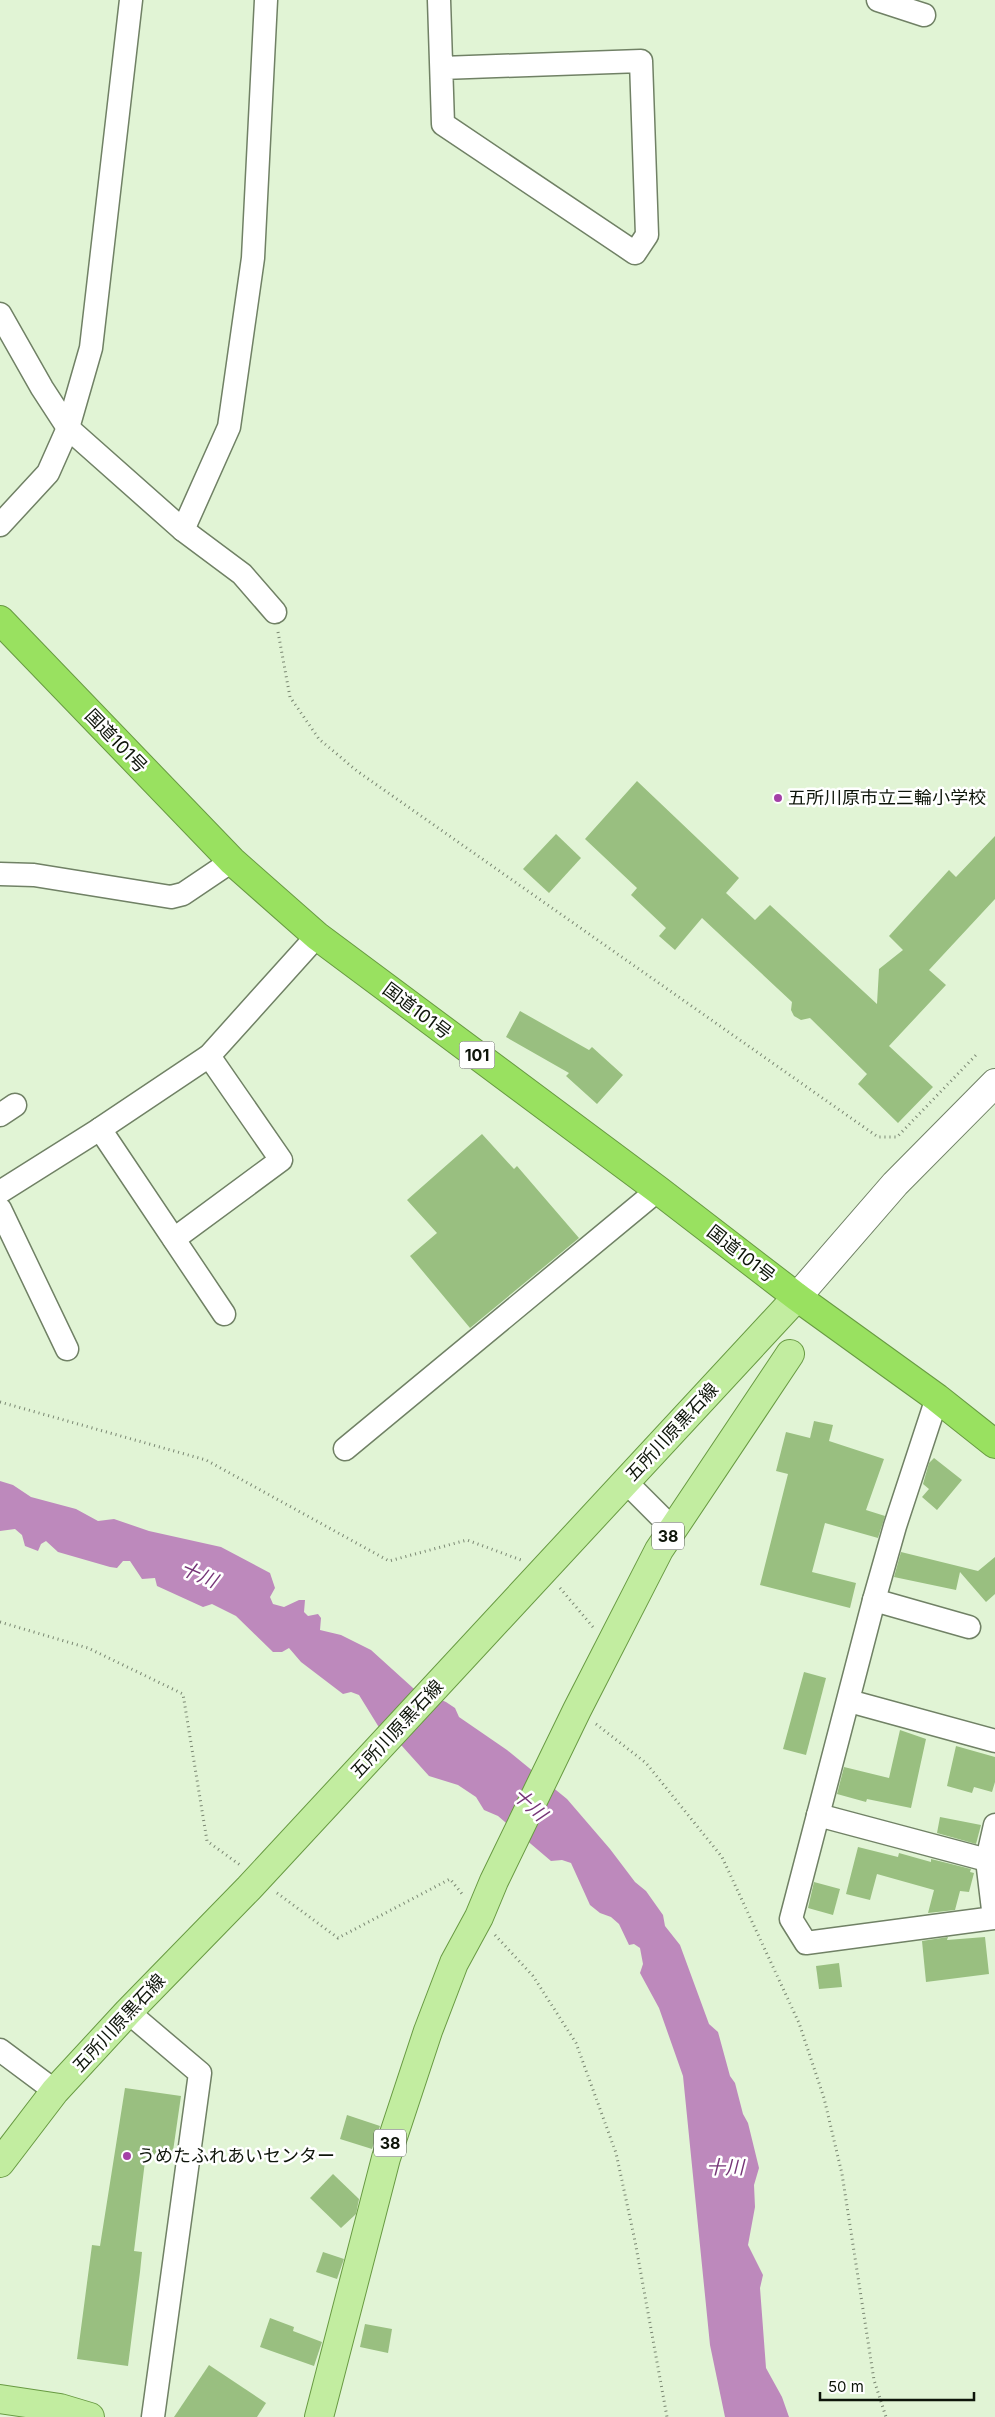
<svg xmlns="http://www.w3.org/2000/svg" width="995" height="2417" font-family="Inter,'Noto Sans JP',sans-serif">
<rect width="100%" height="100%" fill="#e1f4d5"/>
<polygon fill="#bd89bc" points="0,1481 13,1485 31,1497 76,1509 98,1521 114,1519 149,1531 221,1547 270,1573 275,1588 270,1597 273,1604 284,1607 299,1600 305,1600 304,1612 308,1616 318,1614 321,1618 320,1630 341,1635 371,1650 413,1688 446,1702 455,1708 459,1717 507,1750 567,1799 610,1849 635,1882 646,1891 663,1915 665,1926 680,1945 709,2024 718,2032 730,2076 735,2083 743,2114 748,2123 759,2168 754,2185 755,2207 748,2245 763,2275 760,2288 766,2368 782,2397 789,2417 725,2417 710,2345 683,2076 659,2008 640,1973 643,1964 640,1948 634,1944 629,1945 619,1924 611,1917 600,1913 590,1905 571,1863 562,1860 551,1861 498,1816 484,1810 476,1797 458,1785 429,1776 402,1746 380,1729 359,1695 351,1692 343,1694 301,1662 289,1648 282,1652 273,1652 236,1616 212,1604 203,1607 157,1586 155,1578 142,1579 130,1561 123,1561 117,1568 110,1567 58,1552 46,1541 41,1544 38,1551 25,1546 22,1535 15,1529 0,1531"/>
<g fill="#99bf80">
<polygon points="637,781 739,878 726,893 755,920 770,905 877,1004 879,969 903,950 889,936 949,870 956,877 995,836 995,899 929,970 946,985 889,1046 933,1087 898,1123 858,1084 867,1074 810,1018 801,1020 794,1016 791,1010 792,1002 702,918 675,950 659,936 666,928 631,895 637,888 585,839"/>
<polygon points="556,834 581,858 549,893 523,869"/>
<polygon points="520,1011 589,1050 592,1047 623,1075 597,1104 566,1076 569,1073 506,1037"/>
<polygon points="482,1134 514,1169 517,1166 579,1238 470,1328 410,1256 437,1233 407,1200"/>
<polygon points="814,1421 833,1425 829,1441 884,1459 866,1510 885,1516 878,1538 825,1523 812,1572 856,1583 850,1608 760,1585 788,1474 776,1471 786,1432 810,1438"/>
<polygon points="934,1458 962,1480 937,1510 922,1497 929,1489 923,1484 929,1463"/>
<polygon points="901,1552 978,1571 995,1557 995,1594 986,1602 960,1572 956,1590 894,1577"/>
<polygon points="804,1672 826,1678 806,1755 783,1749"/>
<polygon points="900,1730 926,1739 911,1808 867,1799 866,1802 837,1794 844,1767 889,1778"/>
<polygon points="956,1746 995,1757 995,1782 992,1792 974,1787 972,1793 947,1786"/>
<polygon points="940,1817 981,1825 976,1844 937,1833"/>
<polygon points="858,1847 898,1857 899,1853 931,1862 931,1859 971,1869 970,1872 974,1873 969,1892 960,1891 955,1910 928,1913 934,1890 877,1874 870,1900 846,1894"/>
<polygon points="814,1882 840,1889 833,1915 808,1908"/>
<polygon points="948,1937 947,1940 985,1937 989,1974 926,1982 922,1941"/>
<polygon points="839,1963 842,1987 819,1989 816,1966"/>
<polygon points="125,2088 181,2096 172,2158 146,2153 134,2251 142,2252 140,2272 128,2366 77,2359 92,2245 100,2246"/>
<polygon points="347,2115 380,2126 372,2149 340,2139"/>
<polygon points="333,2174 359,2199 356,2214 341,2228 310,2198"/>
<polygon points="323,2252 344,2259 337,2279 316,2272"/>
<polygon points="270,2318 294,2327 293,2331 322,2342 314,2366 260,2347"/>
<polygon points="365,2324 392,2329 388,2353 360,2347"/>
<polygon points="209,2365 266,2403 257,2417 174,2417"/>
</g>
<g fill="none" stroke-linecap="round" stroke-linejoin="round">
<g stroke="#708165" stroke-width="25">
<g id="street">
<polyline points="439,0 443,124 635,253 647,235 641,61 442,68"/>
<polyline points="878,0 924,15"/>
<polyline points="0,314 42,388 68,428 183,530 229,427 253,258 266,0"/>
<polyline points="0,525 48,473 68,428 91,348 131,0"/>
<polyline points="183,530 242,574 275,612"/>
<polyline points="0,874 34,875 171,897 183,894 232,861"/>
<polyline points="0,1115 15,1105"/>
<polyline points="100,1129 224,1314"/>
<polyline points="0,1192 100,1129 209,1056 317,936"/>
<polyline points="0,1209 67,1349"/>
<polyline points="174,1239 281,1160 209,1056"/>
<polyline points="937,1398 895,1526 874,1600 791,1919 806,1943 994,1918 987,1860 995,1825"/>
<polyline points="345,1449 658,1190"/>
<polyline points="626,1482 673,1529"/>
<polyline points="874,1600 969,1627"/>
<polyline points="849,1701 995,1741"/>
<polyline points="818,1815 987,1860"/>
<polyline points="128,2012 200,2073 153,2417"/>
<polyline points="0,2050 55,2091"/>
</g>
</g>
<g stroke="#708165" stroke-width="30">
<polyline id="secondary" points="797,1297 895,1184 995,1083"/>
</g>
<g stroke="#689a42" stroke-width="30">
<g id="primary">
<polyline points="0,2163 55,2091 128,2012 249,1888 797,1297"/>
<polyline points="0,2399 60,2408 90,2417"/>
<polyline points="319,2417 386,2158 428,2031 454,1963 479,1917 494,1881 577,1710 659,1550 790,1354"/>
</g>
</g>
<g stroke="#689a42" stroke-width="30">
<polyline id="highway" points="0,620 232,861 317,936 658,1190 797,1297 937,1398 995,1444"/>
</g>
<g stroke="#7a8772" stroke-width="3" stroke-dasharray="1 4" stroke-linecap="butt">
<polyline points="278,632 290,697 319,739 357,771 878,1137 897,1137 977,1054"/>
<polyline points="0,1402 206,1460 389,1561 467,1540 521,1560"/>
<polyline points="560,1588 593,1627"/>
<polyline points="0,1622 88,1648 183,1694 207,1841 240,1865"/>
<polyline points="596,1724 646,1763 722,1857 799,2023 824,2098 842,2174 874,2380 886,2417"/>
<polyline points="277,1893 338,1938 450,1879 463,1895"/>
<polyline points="495,1935 533,1976 576,2043 616,2153 635,2241 667,2417"/>
</g>
<use href="#street" stroke="#fff" stroke-width="22"/>
<use href="#secondary" stroke="#fff" stroke-width="28"/>
<use href="#primary" stroke="#c2eda0" stroke-width="28"/>
<use href="#highway" stroke="#99e160" stroke-width="28"/>
</g>
<g fill="#a441a7" stroke="#fff" stroke-width="2">
<circle cx="778" cy="798" r="5"/>
<circle cx="127" cy="2156" r="5"/>
</g>
<g text-anchor="middle" stroke-width="5" stroke-linejoin="round" paint-order="stroke">
<g fill="#fff" stroke="#565b54" stroke-width="1">
<rect x="459.5" y="1041.5" width="35" height="27" rx="4"/>
<rect x="652" y="1522.5" width="32" height="27" rx="4"/>
<rect x="374" y="2129.5" width="32" height="27" rx="4"/>
</g>
<g font-size="16" font-weight="bold" fill="#0e150a">
<text x="477" y="1061">101</text>
<text x="668" y="1542">38</text>
<text x="390" y="2149">38</text>
</g>
<g font-size="18" fill="#0e150a" stroke="#fff">
<text transform="translate(116 741) rotate(46)" y="6">国道101号</text>
<text transform="translate(417 1011) rotate(37)" y="6">国道101号</text>
<text transform="translate(741 1254) rotate(38)" y="6">国道101号</text>
<text transform="translate(672 1432) rotate(-47)" y="6">五所川原黒石線</text>
<text transform="translate(397 1729) rotate(-47)" y="6">五所川原黒石線</text>
<text transform="translate(119 2023) rotate(-47)" y="6">五所川原黒石線</text>
</g>
<g font-size="18" fill="#0e150a" stroke="#fff" text-anchor="start">
<text x="788" y="804">五所川原市立三輪小学校</text>
<text x="137" y="2162">うめたふれあいセンター</text>
</g>
<g font-size="19" font-style="italic" fill="#763677" stroke="#fff">
<text transform="translate(199 1574) rotate(23)" y="7">十川</text>
<text transform="translate(530 1804) rotate(42)" y="7">十川</text>
<text x="725" y="2174">十川</text>
</g>
</g>
<path d="M820 2392v8h154v-8" fill="none" stroke="#0e150a" stroke-width="2.5"/>
<text x="828" y="2392" font-size="15" fill="#0e150a" stroke="#ffffff" stroke-width="4" paint-order="stroke">50 m</text>
</svg>
